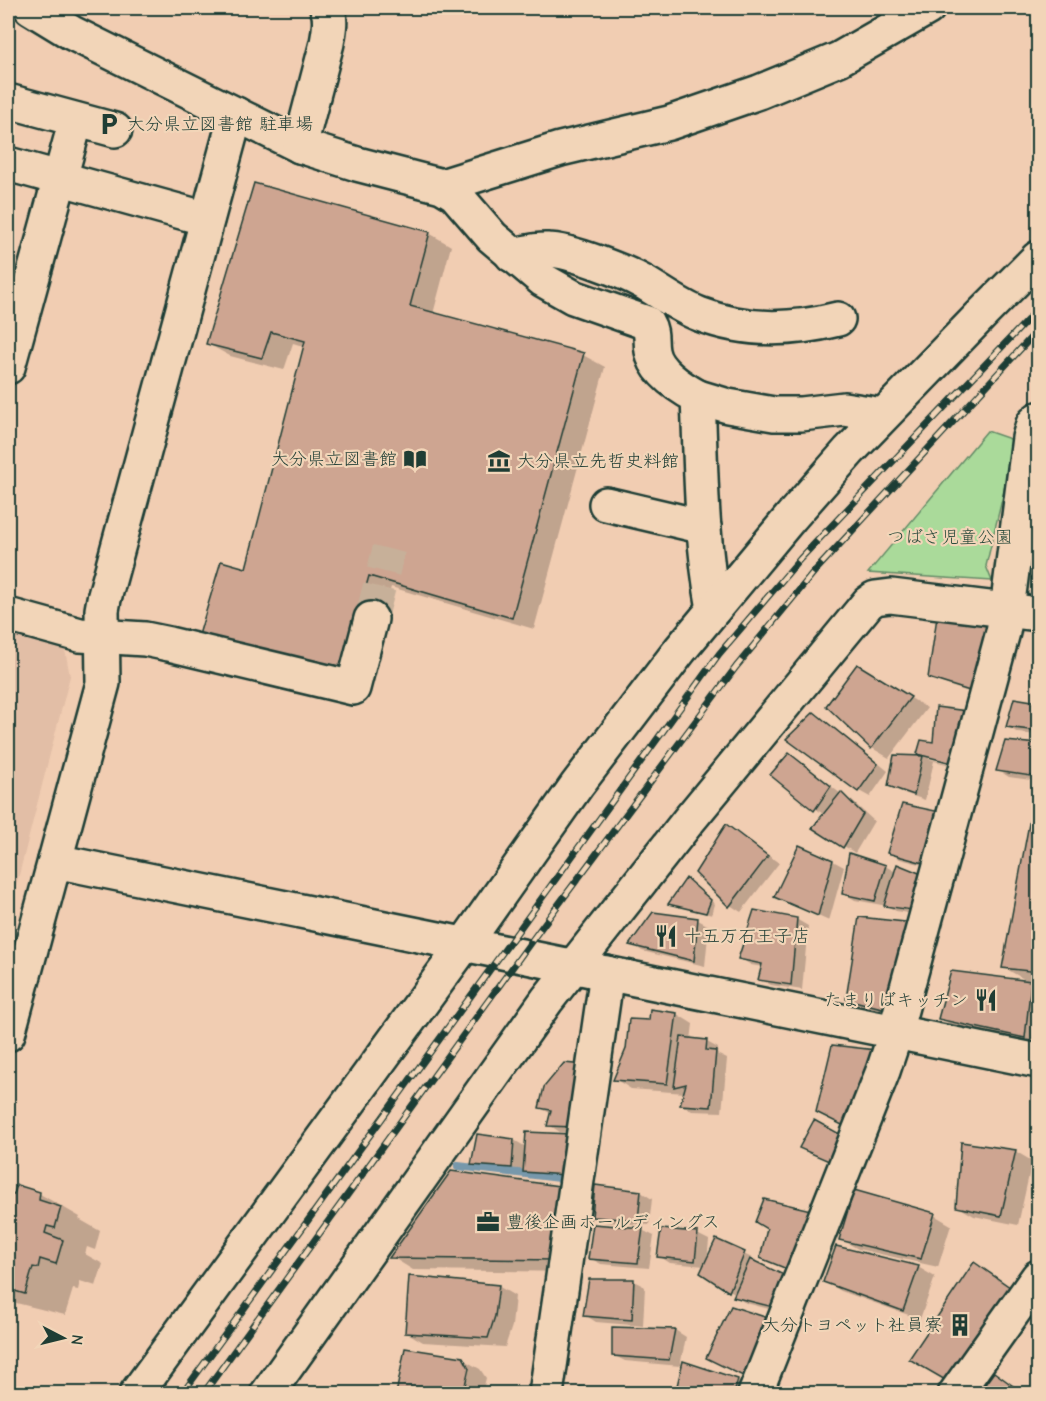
<svg xmlns="http://www.w3.org/2000/svg" width="1046" height="1401" font-family="'Comic Neue','Klee One',sans-serif">
<rect width="100%" height="100%" fill="#f1cdb2"/>
<filter id="ink" filterUnits="userSpaceOnUse"><feTurbulence type="fractalNoise" baseFrequency=".0167" numOctaves="2"/><feDisplacementMap in="SourceGraphic" scale="12" xChannelSelector="R" yChannelSelector="G"/><feConvolveMatrix kernelMatrix="1 2 1 2 8 2 1 2 1" color-interpolation-filters="sRGB"/></filter>
<g filter="url(#ink)">
<polygon fill="#e2bea6" points="8,634 65,650 70,676 8,918"/>
<polygon fill="#aada9a" stroke="#648c67" stroke-width="1.5" points="987,431 1016,441 986,566 992,581 868,573"/>
<g fill="#0003" fill-rule="evenodd">
<polygon points="429,233 451,246 433,314 583,355 605,367 534,629 391,587 365,681 247,570 306,347 293,343 284,370 230,356 208,344"/>
<polygon points="938,619 984,697 941,683 930,677"/>
<polygon points="875,676 927,708 889,758 872,748 828,705"/>
<polygon points="1015,700 1038,703 1038,735 1018,733 1007,726"/>
<path d="M937 709 967 713 978 719 967 769 934 761 925 800 901 792 890 786 896 757H925L918 754 922 742 934 744ZM929 756 964 764 963 767 929 759Z"/>
<polygon points="815,714 826,721 888,771 870,797 859,791"/>
<polygon points="1006,742 1038,745 1038,781 1009,777 998,770"/>
<polygon points="800,762 841,794 852,801 874,821 855,853 844,846 824,815 772,774"/>
<polygon points="1037,787 1038,788 1038,1046 956,1028 940,1018 1029,982 1003,967"/>
<polygon points="903,805 943,870 900,859 889,853"/>
<polygon points="727,826 779,863 741,912 730,905"/>
<polygon points="833,861 844,867 829,921 776,897"/>
<polygon points="885,866 896,872 930,917 896,911 887,906 855,900 843,893"/>
<polygon points="691,883 715,904 712,915 670,904"/>
<polygon points="796,919 808,926 802,990 771,985 760,979 763,967 751,965 740,958"/>
<polygon points="698,920 709,926 705,966 642,951 632,944"/>
<polygon points="931,934 907,1018 864,1008 847,998"/>
<polygon points="677,1014 693,1024 691,1040 707,1042 718,1048 717,1054 727,1059 722,1112 692,1111 681,1105 685,1093 631,1089 615,1079"/>
<polygon points="545,1087 586,1133 560,1132 549,1125 552,1114 540,1108"/>
<polygon points="514,1140 526,1147 577,1181 536,1178 523,1171 523,1174 484,1171 473,1164"/>
<polygon points="1015,1151 1032,1161 1018,1225 974,1216 957,1206"/>
<polygon points="451,1173 576,1272 413,1270 392,1257"/>
<polygon points="18,1187 40,1194 80,1217 79,1219 100,1231 95,1250 87,1247 85,1254 103,1264 96,1286 80,1281 78,1290 73,1289 65,1315 8,1301 8,1193 15,1195"/>
<polygon points="641,1192 652,1199 649,1225 605,1222 594,1216"/>
<polygon points="934,1215 951,1225 938,1267 858,1249 841,1239"/>
<polygon points="642,1230 654,1236 649,1268 601,1264 590,1258"/>
<polygon points="697,1234 709,1240 707,1262 717,1241 756,1260 755,1263 784,1313 746,1303 735,1297 736,1294 702,1273 705,1266 670,1263 659,1256"/>
<polygon points="918,1267 935,1277 920,1319 841,1291 824,1281"/>
<polygon points="634,1281 645,1287 643,1326 596,1322 585,1315"/>
<polygon points="498,1286 515,1296 512,1326 505,1347 423,1342 406,1332"/>
<polygon points="613,1328 675,1330 686,1337 680,1366 625,1361 613,1355"/>
<polygon points="462,1359 480,1369 486,1378 482,1394 397,1394"/>
<polygon points="737,1381 754,1391 753,1394 677,1394"/>
</g>
<g fill="none" stroke-linecap="round" stroke-linejoin="round">
<polyline stroke="#7798ab" stroke-width="8" points="458,1166 568,1179"/>
</g>
<g fill="#cea591" stroke="#1f3d34" stroke-width="1.5">
<polygon points="254,183 430,232 410,306 584,353 512,618 369,576 343,669 199,635 221,561 246,568 305,341 271,332 262,358 206,344"/>
<polygon points="1038,565 1038,601 1033,600"/>
<polygon points="937,617 989,624 973,692 928,678"/>
<polygon points="857,664 911,697 871,749 826,706"/>
<polygon points="1014,698 1038,702 1038,731 1006,727"/>
<polygon points="936,707 967,711 956,764 917,754 921,740 933,742"/>
<polygon points="814,712 878,764 858,792 786,739"/>
<polygon points="1005,741 1038,744 1038,777 996,771"/>
<polygon points="789,753 831,786 814,811 770,775"/>
<polygon points="894,755 923,756 914,795 888,786"/>
<polygon points="1036,786 1038,786 1038,972 1002,968"/>
<polygon points="841,792 863,814 843,848 812,828"/>
<polygon points="902,804 945,813 931,865 887,853"/>
<polygon points="726,824 768,856 729,907 695,873"/>
<polygon points="799,845 833,860 818,916 774,897"/>
<polygon points="849,853 886,865 875,901 842,894"/>
<polygon points="897,864 929,877 919,911 884,906"/>
<polygon points="686,878 711,900 706,913 668,904"/>
<polygon points="754,910 797,918 791,985 758,980 762,964 738,959"/>
<polygon points="653,912 698,918 694,961 629,945"/>
<polygon points="859,917 914,923 890,1010 846,999"/>
<polygon points="951,971 1031,981 1025,1038 938,1019"/>
<polygon points="650,1009 677,1013 667,1084 613,1080 626,1049 629,1019 649,1020"/>
<polygon points="681,1037 707,1040 706,1050 716,1051 711,1107 680,1105 686,1084 674,1087"/>
<polygon points="832,1045 876,1050 852,1130 816,1112"/>
<polygon points="564,1063 584,1065 575,1127 547,1126 551,1110 539,1108 544,1087"/>
<polygon points="1038,1117 1038,1152 1032,1150"/>
<polygon points="814,1120 847,1138 838,1165 799,1148"/>
<polygon points="526,1132 571,1134 566,1175 523,1172"/>
<polygon points="477,1134 514,1139 512,1168 471,1165"/>
<polygon points="961,1142 1016,1150 1001,1216 956,1207"/>
<polygon points="451,1171 566,1187 554,1260 389,1258"/>
<polygon points="17,1185 40,1192 39,1200 61,1207 55,1228 47,1226 45,1233 63,1240 56,1264 40,1259 38,1268 33,1267 25,1294 8,1289 8,1192 14,1194"/>
<polygon points="595,1185 641,1191 638,1220 592,1217"/>
<polygon points="854,1190 935,1213 921,1259 839,1240"/>
<polygon points="764,1199 815,1211 792,1271 760,1258 767,1229 755,1222"/>
<polygon points="593,1224 643,1228 638,1263 588,1259"/>
<polygon points="661,1229 698,1232 695,1261 657,1257"/>
<polygon points="716,1239 745,1252 729,1292 700,1273"/>
<polygon points="836,1246 919,1266 903,1311 823,1282"/>
<polygon points="750,1259 788,1277 773,1307 733,1297"/>
<polygon points="974,1262 1014,1290 947,1381 909,1359"/>
<polygon points="409,1276 499,1285 495,1316 488,1338 405,1333"/>
<polygon points="589,1279 634,1279 632,1320 583,1316"/>
<polygon points="731,1306 768,1318 745,1377 706,1358"/>
<polygon points="612,1327 675,1329 669,1360 612,1356"/>
<polygon points="405,1348 463,1357 469,1368 463,1394 396,1394"/>
<polygon points="683,1361 738,1379 734,1394 675,1394"/>
<polygon points="994,1372 1024,1394 978,1394"/>
<polygon points="579,1387 625,1391 625,1394 578,1394"/>
</g>
<g fill="none" stroke-linecap="round" stroke-linejoin="round">
<polyline stroke="#c7b099" stroke-width="33" stroke-dasharray="33 16" stroke-linecap="butt" points="371,619 389,549"/>
<g stroke="#1f3d34" stroke-width="38">
<g id="minor">
<path d="M31 8 72 33 300 146 357 164 442 186 455 194 492 237 543 280 573 297 647 323C653 333 650 340 652 351 655 371 681 388 698 397 701 468 701 539 714 609"/>
<polyline points="8,101 115,130"/>
<path d="M300 146 327 43C329 31 332 19 327 8"/>
<polyline points="8,164 207,219"/>
<polyline points="442,186 560,149 669,123 759,92 839,59 928,8"/>
<path d="M512 255C524 253 536 249 548 250 569 250 625 272 643 282 662 293 679 306 699 314 745 332 791 331 838 319"/>
<polyline points="8,367 76,120"/>
<polyline points="698,397 728,406 774,414 801,414 844,409 883,415"/>
<polyline points="606,504 704,527"/>
<polyline points="8,615 80,635 145,639 169,644 353,688 371,619"/>
<polyline points="55,861 1038,1061"/>
<polyline points="8,1034 103,683 102,610 104,599 236,114"/>
<polyline points="136,1394 464,945 577,785 680,650 791,517 849,451 984,312 1038,258"/>
<polyline points="267,1394 547,1000 689,820 868,603 875,598 891,596 1038,614"/>
<polyline points="546,1394 607,973"/>
<polyline points="755,1394 883,1071 891,1047 1003,632 1007,610 1029,438 1033,424 1038,419"/>
<polyline points="955,1394 1038,1277"/>
</g>
</g>
<use href="#minor" stroke="#f2d5b8" stroke-width="33"/>
<g stroke="#1f3d34" stroke-width="7">
<g id="rail">
<polyline points="182,1394 719,654 800,559 1038,309"/>
<polyline points="203,1394 541,928 736,667 815,571 1038,330"/>
</g>
</g>
<use href="#rail" stroke="#f2d5b8" stroke-width="4.5" stroke-dasharray="14" stroke-linecap="butt"/>
</g>
</g>
<defs>
<g id="parking-bare" transform="scale(1.8)"><path d="M-3.5-5.5H1a3.5 3.5 0 0 1 0 7H-1V5.5H-3.5ZM-1-3.4V-.6H.8a1.4 1.4 0 0 0 0-2.8Z" fill="#1f3d34" stroke="#f2d5b8" stroke-width="2.5" paint-order="stroke"/></g>
<g id="library-bare" transform="scale(1.8)"><path d="M-6-4Q-3-5.5-.7-3.5V5Q-3 3-6 4ZM6-4Q3-5.5 .7-3.5V5Q3 3 6 4Z" fill="#1f3d34" stroke="#f2d5b8" stroke-width="2.5" paint-order="stroke"/></g>
<g id="museum-bare" transform="scale(1.8)"><path d="M0-6L6-3V-2H-6V-3ZM-5-1h2V3h-2ZM-1-1h2V3h-2ZM3-1h2V3H3ZM-6 4H6V6H-6Z" fill="#1f3d34" stroke="#f2d5b8" stroke-width="2.5" paint-order="stroke"/></g>
<g id="restaurant-bare" transform="scale(1.8)"><path d="M-5-6h1v4h1v-4h1v4h1v-4h1v5L-1.5 .5V6h-2V.5L-5-1ZM5-6V6H3V1.5H1.5Q1.5-4 5-6Z" fill="#1f3d34" stroke="#f2d5b8" stroke-width="2.5" paint-order="stroke"/></g>
<g id="office-bare" transform="scale(1.8)"><path d="M-6-3h4V-5.5h4V-3h4V5H-6ZM-1-4.5V-3h2v-1.5ZM-6 0V1H6V0Z" fill="#1f3d34" stroke="#f2d5b8" stroke-width="2.5" paint-order="stroke"/></g>
<g id="building-bare" transform="scale(1.8)"><path d="M-4-6H4V6H1V3H-1V6H-4ZM-2.5-4.3h1.7v1.8h-1.7ZM.8-4.3h1.7v1.8H.8ZM-2.5-1h1.7V.8h-1.7ZM.8-1h1.7V.8H.8Z" fill="#1f3d34" stroke="#f2d5b8" stroke-width="2.5" paint-order="stroke"/></g>
</defs>
<g fill-rule="evenodd">
<use href="#parking-bare" x="109" y="124"/>
<use href="#library-bare" x="415" y="459"/>
<use href="#museum-bare" x="499" y="461"/>
<use href="#restaurant-bare" x="666" y="936"/>
<use href="#restaurant-bare" x="986" y="1000"/>
<use href="#office-bare" x="488" y="1222"/>
<use href="#building-bare" x="960" y="1325"/>
</g>
<g text-anchor="middle" stroke-width="4.5" stroke-linejoin="round" paint-order="stroke">
<g font-size="18" fill="#1f3d34" stroke="#f2d5b8" text-anchor="start">
<text x="127" y="130">大分県立図書館 駐車場</text>
<text x="397" y="465" text-anchor="end">大分県立図書館</text>
<text x="517" y="467">大分県立先哲史料館</text>
<text x="684" y="942">十五万石王子店</text>
<text x="968" y="1006" text-anchor="end">たまりばキッチン</text>
<text x="506" y="1228">豊後企画ホールディングス</text>
<text x="942" y="1331" text-anchor="end">大分トヨペット社員寮</text>
</g>
<g font-size="18" fill="#2d4d3e" stroke="#f2d5b8">
<text x="950" y="543">つばさ児童公園</text>
</g>
</g>
<rect width="1046" height="1401" fill="none" stroke="#f2d5b8" stroke-width="30"/>
<rect x="15" y="15" width="1016" height="1371" fill="none" stroke="#1f3d34" stroke-width="2" filter="url(#ink)"/>
<g transform="translate(63 1338) rotate(97)" stroke="#f2d5b8" stroke-width="4.5" paint-order="stroke">
<path d="M0-4.5L10 22L0 15L-10 22Z" fill="#1f3d34"/>
<text y="-9" font-size="16" font-weight="bold" text-anchor="middle" fill="#1f3d34">N</text>
</g>
</svg>
